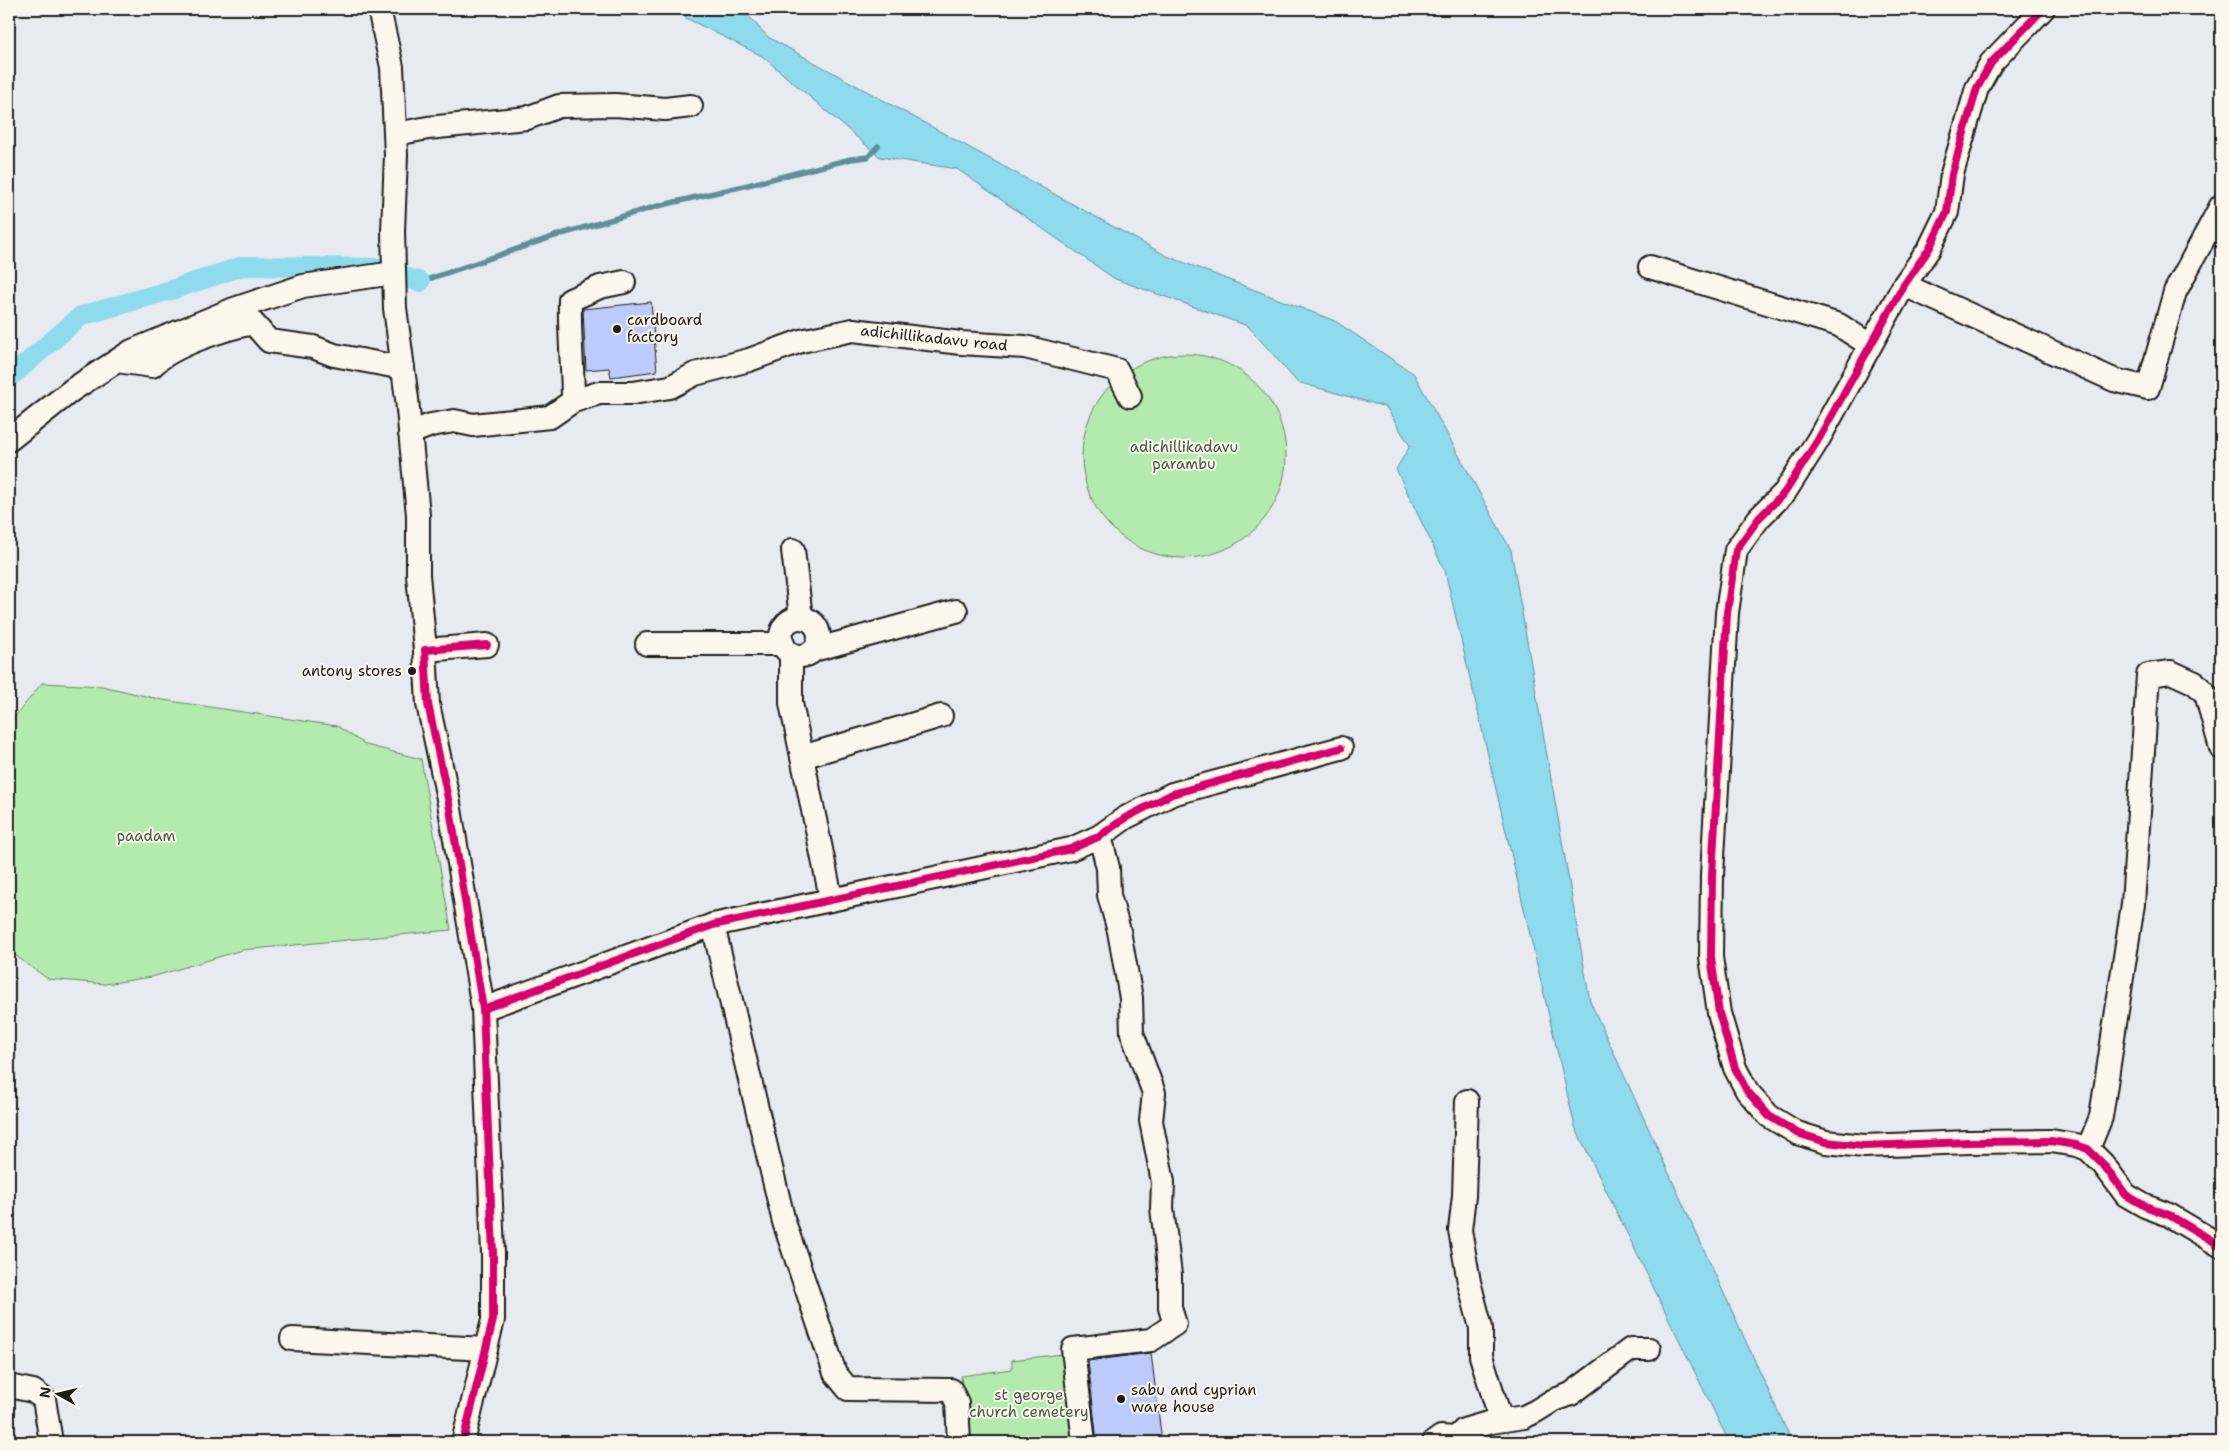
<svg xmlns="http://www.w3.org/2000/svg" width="2230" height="1451" font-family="'Shantell Sans',sans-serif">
<rect width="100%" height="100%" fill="#e8eaf1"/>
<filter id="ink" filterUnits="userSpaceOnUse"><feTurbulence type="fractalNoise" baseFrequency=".02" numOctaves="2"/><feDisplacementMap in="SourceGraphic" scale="10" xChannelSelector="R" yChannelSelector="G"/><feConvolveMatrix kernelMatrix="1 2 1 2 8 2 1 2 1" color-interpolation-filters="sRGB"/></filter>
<g filter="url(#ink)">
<g fill="#b3ebae" stroke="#688465">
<circle cx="1184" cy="456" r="102"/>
<polygon points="42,683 102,686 163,700 337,726 366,745 421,759 451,930 242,950 152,977 105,984 48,979 9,951 9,724"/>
<polygon points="1063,1354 1073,1440 969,1442 961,1376 1012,1369 1012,1360"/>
</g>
<polygon fill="#8edbed" stroke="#608f99" points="682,9 742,9 768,37 1167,256 1335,321 1414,374 1511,550 1590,1001 1792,1442 1729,1442 1575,1127 1445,571 1396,469 1410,446 1386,407 1297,382 1248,326 1115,279 957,169 880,157 762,56 686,18"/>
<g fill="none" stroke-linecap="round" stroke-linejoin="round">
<polyline stroke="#608f99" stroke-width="5.5" points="420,282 555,236 658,206 744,186 851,159 868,157 878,146"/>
<polyline stroke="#8edbed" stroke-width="20" points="9,378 81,316 171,290 243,266 378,268 420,282"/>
</g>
<g fill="#bdcbfc" stroke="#1c1c1c">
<polygon points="651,302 657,371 611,377 609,368 586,370 583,309"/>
<polygon points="1151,1353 1162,1442 1097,1442 1088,1361"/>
</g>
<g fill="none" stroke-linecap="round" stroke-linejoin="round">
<g stroke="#1c1c1c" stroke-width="26">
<g id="minor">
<polyline points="379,9 392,67 396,155 393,231 395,308 407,399 418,515 418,575 425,650"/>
<polyline points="2043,9 1991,63 1977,88 1952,174 1947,212 1929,249 1904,285 1818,440 1785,492 1759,518 1736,550 1727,613 1712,875 1711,957 1719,1013 1735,1068 1747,1091 1769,1116 1797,1133 1826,1142 1864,1146 1969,1142 2051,1141 2076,1145 2088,1149 2103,1164 2126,1195 2145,1206 2169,1215 2221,1246"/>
<polyline points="396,134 428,128 527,118 559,106 615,105 665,109 691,106"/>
<polyline points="1650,267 1839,325 1870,345"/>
<polyline points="1904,285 2114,380 2148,388 2175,292 2221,206"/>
<path d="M117 361 152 366C172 345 224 329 253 323L269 341 313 347 334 355 403 368"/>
<path d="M573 401C573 367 569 334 570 300L600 287 624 282"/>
<polyline points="410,433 431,425 454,421 473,425 550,417 573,401 599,393 633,393 670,387 695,374 749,360 801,341 853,330 961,343 1025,347 1117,370 1130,396"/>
<polyline points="9,440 72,390 132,351 234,309 303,286 394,273"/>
<polyline points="793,550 801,618"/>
<circle cx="800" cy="637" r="19"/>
<polyline points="647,644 783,644"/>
<polyline points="814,650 956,611"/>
<polyline points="791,654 791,703 831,898"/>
<polyline points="802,757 941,716"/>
<polyline points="713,925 784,1222 835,1373 848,1389 951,1390 957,1403 959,1442"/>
<polyline points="483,1009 713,925 1071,849 1100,836 1125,818 1172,794 1341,748"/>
<polyline points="1467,1101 1464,1196 1460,1230 1469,1282 1481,1328 1481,1356 1501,1420"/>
<polyline points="2088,1149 2101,1117 2133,904 2148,675 2171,672 2195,683 2206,694 2221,748"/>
<polyline points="292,1339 486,1349"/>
<polyline points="9,1386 33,1391 44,1399 51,1442"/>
<polyline points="463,1442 493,1320 493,1253 483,1009 449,803 428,704 425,650 487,645"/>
<polyline points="1084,1442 1073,1349 1151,1340 1175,1324 1170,1308 1170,1275 1162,1208 1163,1182 1151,1121 1154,1093 1132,1033 1131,998 1119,931 1109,895 1108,868 1100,836"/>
<polyline points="1434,1442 1441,1437 1456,1438 1464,1430 1491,1422 1524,1417 1536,1411 1552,1401 1571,1394 1631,1349 1649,1349"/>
</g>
</g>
<use href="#minor" stroke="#fbf7ec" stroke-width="22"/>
<g stroke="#fbf7ec" stroke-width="11">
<g id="cycleway">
<polyline points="2043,9 1991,63 1977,88 1952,174 1947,212 1929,249 1904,285 1818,440 1785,492 1759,518 1736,550 1727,613 1712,875 1711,957 1719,1013 1735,1068 1747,1091 1769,1116 1797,1133 1826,1142 1864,1146 1969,1142 2051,1141 2076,1145 2088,1149 2103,1164 2126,1195 2145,1206 2169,1215 2221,1246"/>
<polyline points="483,1009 713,925 1071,849 1100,836 1125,818 1172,794 1341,748"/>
<polyline points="463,1442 493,1320 493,1253 483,1009 449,803 428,704 425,650 487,645"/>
</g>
</g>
<use href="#cycleway" stroke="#d6006c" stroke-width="8"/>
</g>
</g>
<g fill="#1c1c1c" stroke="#fbf7ec" stroke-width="2">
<circle cx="617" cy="329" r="5"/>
<circle cx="412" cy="671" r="5"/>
<circle cx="1121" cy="1399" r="5"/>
</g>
<g text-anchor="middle" stroke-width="4" stroke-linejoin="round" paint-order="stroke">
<g font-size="15" fill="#1c1c1c" stroke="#fbf7ec" text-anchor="start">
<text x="627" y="325">cardboard<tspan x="627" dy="17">factory</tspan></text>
<text x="402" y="676" text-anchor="end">antony stores</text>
<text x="1131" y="1395">sabu and cyprian<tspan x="1131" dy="17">ware house</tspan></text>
</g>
<g font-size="15" fill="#1c1c1c" stroke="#fbf7ec">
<text transform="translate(934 338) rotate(6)" y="5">adichillikadavu road</text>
</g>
<g font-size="15" fill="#495a48" stroke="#fbf7ec">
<text x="1184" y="452">adichillikadavu<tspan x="1184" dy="17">parambu</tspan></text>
<text x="146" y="841">paadam</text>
<text x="1029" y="1400">st george<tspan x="1029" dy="17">church cemetery</tspan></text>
</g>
</g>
<rect width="2230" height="1451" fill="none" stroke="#fbf7ec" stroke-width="30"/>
<rect x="15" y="15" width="2200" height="1421" fill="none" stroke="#1c1c1c" stroke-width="2" filter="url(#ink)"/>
<g transform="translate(58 1394) rotate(278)" stroke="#fbf7ec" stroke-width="4" paint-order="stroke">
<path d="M0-4L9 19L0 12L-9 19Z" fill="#1c1c1c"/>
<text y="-8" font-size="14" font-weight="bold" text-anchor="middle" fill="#1c1c1c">N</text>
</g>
</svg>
